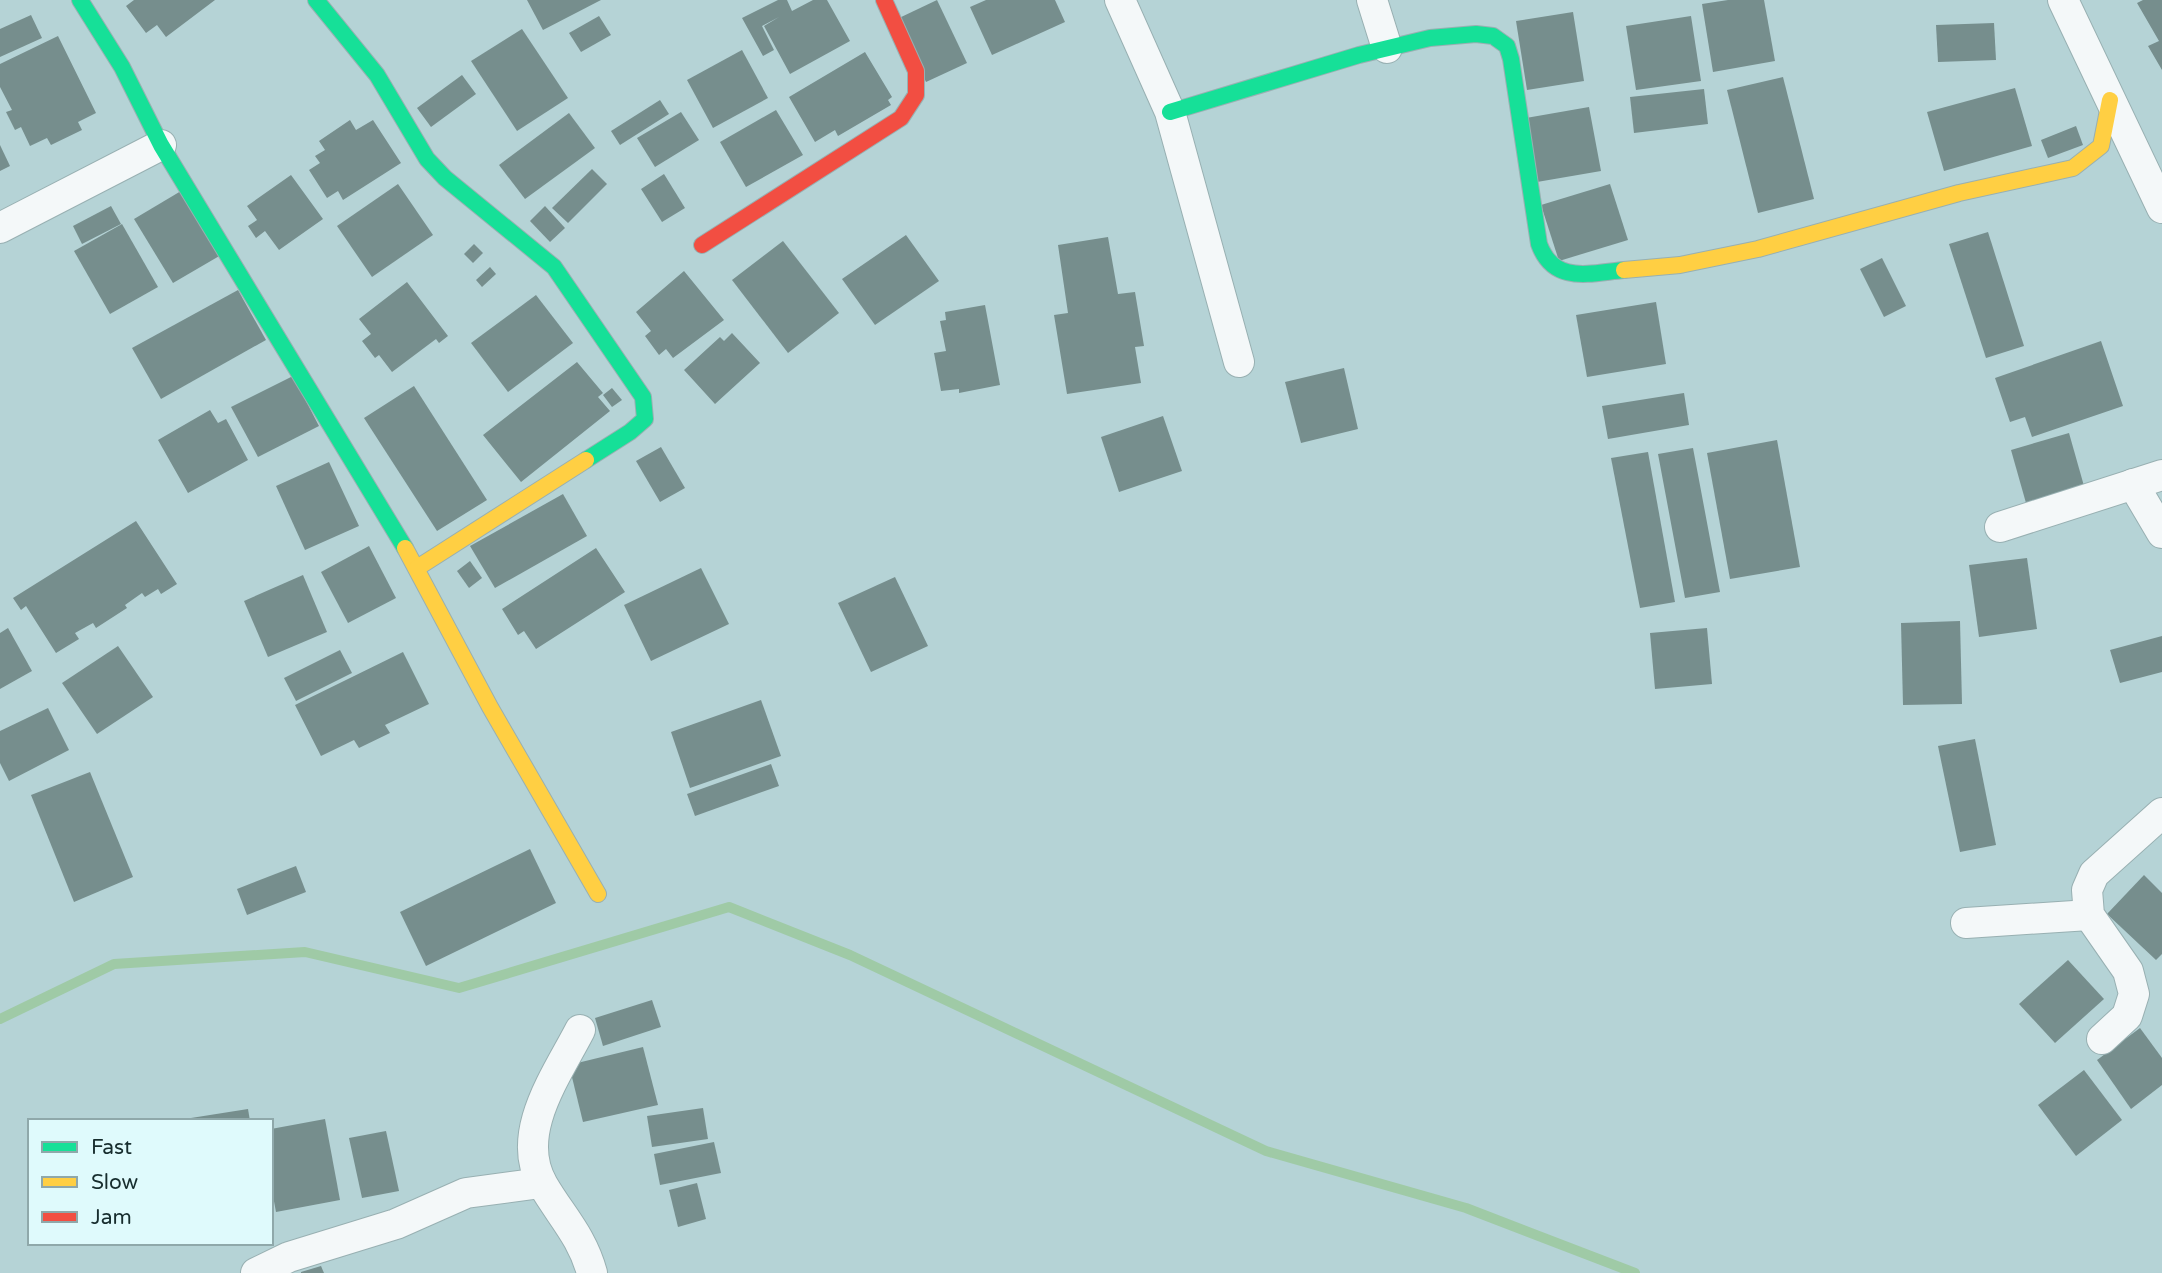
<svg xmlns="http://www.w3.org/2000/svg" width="2162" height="1273" font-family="'Varela Round',sans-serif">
<rect width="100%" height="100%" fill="#b5d3d6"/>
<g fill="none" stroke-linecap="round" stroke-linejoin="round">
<polyline stroke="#9fcaa6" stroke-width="10" points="0,1019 114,964 305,952 459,988 729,907 850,955 1266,1151 1466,1208 1635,1273"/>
</g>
<g fill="#768e8d">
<polygon points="134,0 215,0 166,37 157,25 146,33 126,6"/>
<polygon points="527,0 601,0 543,30"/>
<polygon points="778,0 787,0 792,11 813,0 827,0 850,41 790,74 764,26 779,17 762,26 774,50 763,56 742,18"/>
<polygon points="937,0 967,63 926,82 897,19"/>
<polygon points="986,0 1055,0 1065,22 992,55 970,7"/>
<polygon points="1728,0 1764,0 1775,61 1713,72 1702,4"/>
<polygon points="2143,0 2162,0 2162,70 2148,46 2159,41 2137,3"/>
<polygon points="1573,12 1584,81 1527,90 1516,21"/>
<polygon points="31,15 42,38 0,57 0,29"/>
<polygon points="599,16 611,35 581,52 569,33"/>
<polygon points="1691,16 1701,81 1636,90 1626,26"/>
<polygon points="1994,23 1996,60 1938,62 1936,25"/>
<polygon points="522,29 568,98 517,131 471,61"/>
<polygon points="58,36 96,113 78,122 82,130 51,145 47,138 30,146 21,127 15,130 6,112 12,110 0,87 0,64"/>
<polygon points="742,50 768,98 713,128 687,80"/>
<polygon points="865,52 892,97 888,100 891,105 838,136 835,130 815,142 789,97"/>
<polygon points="462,75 476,94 431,127 417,108"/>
<polygon points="1783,77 1814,199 1758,213 1727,90"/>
<polygon points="2015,88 2032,146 1944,171 1927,112"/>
<polygon points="1704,89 1708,124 1634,133 1630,97"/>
<polygon points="660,100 669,114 620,145 611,131"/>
<polygon points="1589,107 1601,171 1537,182 1526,118"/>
<polygon points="776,110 803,155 746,187 720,142"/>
<polygon points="681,112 699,140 655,167 637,138"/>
<polygon points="569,113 595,148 525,199 499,165"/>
<polygon points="350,120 356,130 373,120 401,163 343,200 338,191 327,198 309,170 320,163 315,156 325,150 319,141"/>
<polygon points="2076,126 2083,145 2048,158 2041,140"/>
<polygon points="0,145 10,166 0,171"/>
<polygon points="592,169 607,184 568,223 552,208"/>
<polygon points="664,174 685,208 662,222 641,189"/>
<polygon points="291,175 323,219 279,250 265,231 256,238 248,226 257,220 247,206"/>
<polygon points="398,184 433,235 372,277 337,226"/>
<polygon points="1610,184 1628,240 1559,261 1541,205"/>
<polygon points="181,191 221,255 173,283 134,219"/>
<polygon points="111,206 121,224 82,244 73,226"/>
<polygon points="545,206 565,228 550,242 530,221"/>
<polygon points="122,224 158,287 110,314 74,251"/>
<polygon points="1988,232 2024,346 1986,358 1949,244"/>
<polygon points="906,235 939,281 875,325 842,279"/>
<polygon points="1108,237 1118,294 1135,292 1144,346 1135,347 1141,383 1067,394 1054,315 1068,313 1058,245"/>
<polygon points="783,241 839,313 788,353 732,280"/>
<polygon points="474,244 483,253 473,263 464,254"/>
<polygon points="1882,258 1906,306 1884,317 1860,269"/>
<polygon points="490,267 496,274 482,287 476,280"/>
<polygon points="684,271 724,320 673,358 666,349 659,355 645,336 651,331 636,312"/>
<polygon points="407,282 448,336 439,343 436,339 392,372 379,355 375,358 362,341 371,334 359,319"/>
<polygon points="238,290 266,340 161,399 132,348"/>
<polygon points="536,295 573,343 508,392 471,343"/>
<polygon points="1656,302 1666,364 1587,377 1576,315"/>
<polygon points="985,305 1000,385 959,393 959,389 941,391 934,353 946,351 940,321 946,320 945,312"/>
<polygon points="732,333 760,363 715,404 684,370 720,337 724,341"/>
<polygon points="2101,341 2123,406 2032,437 2025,417 2010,422 1995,378"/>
<polygon points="577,362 603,393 598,397 610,411 521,482 483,435"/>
<polygon points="1344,368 1358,429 1301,443 1285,382"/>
<polygon points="293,376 319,426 258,457 231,407"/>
<polygon points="414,386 487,500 437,531 364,418"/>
<polygon points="612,388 622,400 612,407 603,395"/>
<polygon points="1684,393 1689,425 1608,439 1602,406"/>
<polygon points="210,410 218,423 226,419 248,460 188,493 158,440"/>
<polygon points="1163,416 1182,471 1119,492 1101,437"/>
<polygon points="2069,433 2084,486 2026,503 2011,450"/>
<polygon points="1777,440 1800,567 1730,579 1707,453"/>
<polygon points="661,447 685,488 660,502 636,461"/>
<polygon points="1693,448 1720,592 1685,598 1658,454"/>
<polygon points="1648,452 1675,602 1640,608 1611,458"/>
<polygon points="329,462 359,526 305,550 276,486"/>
<polygon points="563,494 587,536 495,588 470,546"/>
<polygon points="136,521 177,584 161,594 158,589 145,597 142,593 125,605 127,608 96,628 93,623 75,633 79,639 56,653 26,606 21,610 13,598"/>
<polygon points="369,546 396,598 348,623 321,572"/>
<polygon points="596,548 625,592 536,649 524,631 518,635 502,609"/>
<polygon points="2027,558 2037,629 1979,637 1969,565"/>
<polygon points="470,561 482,578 469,588 457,571"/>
<polygon points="701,568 729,624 651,661 624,605"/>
<polygon points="303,575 327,632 268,657 244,601"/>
<polygon points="895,577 928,646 871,672 838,603"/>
<polygon points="1960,621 1962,704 1903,705 1901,623"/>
<polygon points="8,628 32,671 0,689 0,633"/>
<polygon points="1707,628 1712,684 1655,689 1650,633"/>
<polygon points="2162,636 2162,672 2120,683 2110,650"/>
<polygon points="118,646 153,697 97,734 62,683"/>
<polygon points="340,650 352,673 296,701 284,678"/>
<polygon points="403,652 429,704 385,725 390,733 359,748 354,740 321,756 295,705"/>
<polygon points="761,700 781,756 690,788 671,732"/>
<polygon points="48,708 69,750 9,781 0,763 0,731"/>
<polygon points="1975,739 1996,845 1960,852 1938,746"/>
<polygon points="771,764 779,786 695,816 687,794"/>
<polygon points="90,772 133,877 74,902 31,795"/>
<polygon points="530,849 556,903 426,966 400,912"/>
<polygon points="296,866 306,892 247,915 237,889"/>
<polygon points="2144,875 2162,893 2162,954 2156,960 2107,914"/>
<polygon points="2068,960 2104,999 2055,1043 2019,1004"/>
<polygon points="652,1000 661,1027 603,1046 595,1018"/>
<polygon points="2140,1028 2162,1058 2162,1085 2131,1109 2097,1060"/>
<polygon points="643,1047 658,1105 583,1122 569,1065"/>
<polygon points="2084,1070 2122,1120 2076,1156 2038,1105"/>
<polygon points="703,1108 708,1139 652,1147 647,1116"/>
<polygon points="248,1109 250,1121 191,1121 191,1118"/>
<polygon points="325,1119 340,1200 276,1212 271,1185 271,1129"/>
<polygon points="386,1131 399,1191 362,1198 349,1138"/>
<polygon points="714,1142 721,1173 660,1185 654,1154"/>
<polygon points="697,1183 706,1219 678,1227 669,1190"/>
<polygon points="321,1266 324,1273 301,1273 301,1272"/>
</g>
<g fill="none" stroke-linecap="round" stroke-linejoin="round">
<g stroke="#98b0b2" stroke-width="32">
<g id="street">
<polyline points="1120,0 1170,112 1239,362"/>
<polyline points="1372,0 1387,48"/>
<polyline points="2063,0 2162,208"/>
<polyline points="0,228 161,145"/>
<polyline points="2133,484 2162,533"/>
<polyline points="2000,527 2162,475"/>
<polyline points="1966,923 2089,915"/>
<path d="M580 1030C557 1075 513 1134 543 1185 561 1216 582 1236 592 1273"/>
<polyline points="2102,1039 2127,1016 2134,994 2128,971 2089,915 2087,890 2094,874 2162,813"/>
<polyline points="256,1273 289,1257 396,1224 466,1193 541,1183"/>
</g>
</g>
<g stroke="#98b0b2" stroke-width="18">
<g id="fast">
<polyline points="80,0 122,67 161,145 405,548"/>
<polyline points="316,0 377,75 427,159 445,178 554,267 643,397 645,419 630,432 586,460"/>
<path d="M1170 112 1359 55 1430 38 1476 34 1493 36 1507 46 1511 59 1539 244C1554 285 1590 273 1624 270"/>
</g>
</g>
<g stroke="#98b0b2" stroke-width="18">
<g id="slow">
<polyline points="1624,270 1680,265 1758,249 1959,193 2073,168 2101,146 2110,100"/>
<polyline points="405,548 490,707 598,894"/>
<polyline points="417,568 586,460"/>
</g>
</g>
<g stroke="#98b0b2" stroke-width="18">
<polyline id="jam" points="702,245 901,118 916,95 916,71 884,0"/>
</g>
<use href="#street" stroke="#f4f8f9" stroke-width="30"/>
<use href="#fast" stroke="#16e098" stroke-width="16"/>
<use href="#slow" stroke="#ffcf43" stroke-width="16"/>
<use href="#jam" stroke="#f24e42" stroke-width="16"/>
</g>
<rect x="28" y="1119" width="245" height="126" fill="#dffafc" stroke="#8fa8aa" stroke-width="2"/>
<rect x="42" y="1142" width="35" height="10" fill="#16e098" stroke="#8fa8aa" stroke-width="2"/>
<text x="91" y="1154" font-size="21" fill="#172d2e">Fast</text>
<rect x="42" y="1177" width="35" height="10" fill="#ffcf43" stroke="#8fa8aa" stroke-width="2"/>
<text x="91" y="1189" font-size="21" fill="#172d2e">Slow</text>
<rect x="42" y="1212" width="35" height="10" fill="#f24e42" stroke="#8fa8aa" stroke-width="2"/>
<text x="91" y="1224" font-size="21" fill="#172d2e">Jam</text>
</svg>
